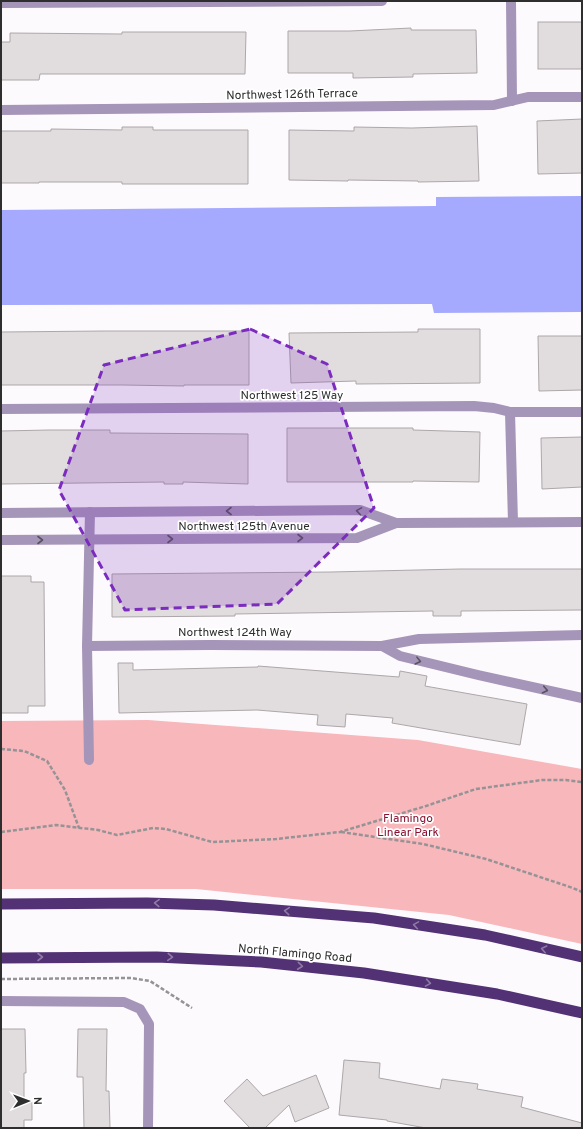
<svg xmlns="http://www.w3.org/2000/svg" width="583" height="1129" font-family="Overpass,sans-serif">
<rect width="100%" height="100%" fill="#fdfafd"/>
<polygon fill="#f8b7bb" points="148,720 418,740 582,769 582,944 449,915 196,889 1,889 1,721"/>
<polygon fill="#a5aafe" points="582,196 582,312 434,313 432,304 1,305 1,210 436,206 436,197"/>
<g fill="#e1dcde" stroke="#aca7a9">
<rect x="538" y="22" width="44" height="47"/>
<polygon points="411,28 411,30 476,30 477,73 413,74 413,77 353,78 353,73 288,73 288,31 350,31"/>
<polygon points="122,32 246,32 245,74 40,74 39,80 1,80 1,42 10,42 10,33 122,34"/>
<polygon points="582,119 582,173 538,174 537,121"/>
<polygon points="477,126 479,181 418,182 418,181 348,180 348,181 289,180 289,130 354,131 354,127 412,128"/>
<polygon points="122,127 153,127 153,130 248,130 248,184 122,184 122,182 39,182 39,183 1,183 1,131 51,131 51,129 122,130"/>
<polygon points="418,329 480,329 480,383 356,384 356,381 291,383 289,333 418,332"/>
<polygon points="104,331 249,331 249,385 184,385 184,386 123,385 1,385 1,332"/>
<polygon points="538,336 582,336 582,390 539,391"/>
<polygon points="287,428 413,428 413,430 480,432 479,482 413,481 413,482 287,482"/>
<polygon points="49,430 110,430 110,433 248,434 248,484 183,482 183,484 164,484 164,482 1,484 1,431"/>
<polygon points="582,437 582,487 542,489 541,438"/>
<polygon points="460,569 582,569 582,610 461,611 461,616 433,616 433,611 235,614 235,616 112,617 112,574 331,572"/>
<polygon points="1,576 31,576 31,582 44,582 45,706 28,706 28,713 1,713"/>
<polygon points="118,663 133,663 133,670 258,667 258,666 399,677 400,671 427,676 425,686 527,704 520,745 392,723 393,718 346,714 345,727 317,725 318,715 257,710 119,713"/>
<polygon points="1,1029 25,1029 26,1073 24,1073 24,1101 32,1101 32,1120 24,1120 24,1128 1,1128"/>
<polygon points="78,1029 107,1029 106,1091 109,1091 110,1128 84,1128 83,1077 77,1077"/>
<polygon points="344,1060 380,1063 379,1078 440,1089 442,1079 478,1084 477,1089 523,1097 521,1107 582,1123 581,1128 426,1128 387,1121 387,1120 339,1115"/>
<polygon points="316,1075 329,1108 295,1122 289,1105 265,1128 250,1128 224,1101 247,1079 263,1096"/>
</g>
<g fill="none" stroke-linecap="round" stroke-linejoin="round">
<g stroke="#959395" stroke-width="2.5" stroke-dasharray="4 2" stroke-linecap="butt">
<polyline points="1,749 24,751 47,761 65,790 79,828"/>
<polyline points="1,832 56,825 98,830 117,835 153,828 166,829 212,842 276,839 340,832 426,806 476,789 542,780 566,780 582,782"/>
<polyline points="341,832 423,844 486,859 573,888 582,892"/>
<polyline points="1,979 131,978 150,981 192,1008"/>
</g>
<g stroke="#a595b9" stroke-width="10">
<polyline points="511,1 512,101"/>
<polyline points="1,3 382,1"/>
<polyline points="1,110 494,105 528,97 582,97"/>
<polyline points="1,409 474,406 494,408 510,412 582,412"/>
<polyline points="510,412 513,522"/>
<polyline points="1,513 360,510 396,523"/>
<polyline points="1,540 357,538 396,523 582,522"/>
<polyline points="87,646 210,645 382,646 419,639 582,635"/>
<polyline points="382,646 400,656 478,675 582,698"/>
<polyline points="89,760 87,646 90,512"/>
<polyline points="1,1001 124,1002 140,1009 149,1024 148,1128"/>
</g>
<g stroke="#523274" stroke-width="11">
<polyline points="1,904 147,903 214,905 374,918 485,935 582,957"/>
<polyline points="1,958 157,957 261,962 364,973 497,994 582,1013"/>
</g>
</g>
<defs><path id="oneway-chevron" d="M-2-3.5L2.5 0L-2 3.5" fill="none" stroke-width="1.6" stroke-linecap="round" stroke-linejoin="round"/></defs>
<g stroke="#58525f">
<use href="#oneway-chevron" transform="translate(229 511) rotate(180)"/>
<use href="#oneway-chevron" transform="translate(359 511) rotate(-171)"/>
<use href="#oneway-chevron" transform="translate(300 538)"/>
<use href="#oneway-chevron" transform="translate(170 539)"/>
<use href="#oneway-chevron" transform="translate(40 540)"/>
<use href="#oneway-chevron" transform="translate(418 661) rotate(14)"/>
<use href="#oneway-chevron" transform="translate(545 690) rotate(12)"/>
</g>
<g stroke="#8f7aa5">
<use href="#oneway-chevron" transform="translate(157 903) rotate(-178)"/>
<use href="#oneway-chevron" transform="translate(287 911) rotate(-175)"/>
<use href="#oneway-chevron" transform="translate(416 925) rotate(-171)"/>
<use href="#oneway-chevron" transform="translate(544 949) rotate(-167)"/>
<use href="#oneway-chevron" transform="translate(40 957)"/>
<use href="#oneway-chevron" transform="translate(170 957) rotate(3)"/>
<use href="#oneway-chevron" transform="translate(300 966) rotate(6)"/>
<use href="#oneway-chevron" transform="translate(428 983) rotate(9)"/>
</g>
<path fill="#7b2cbf" fill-opacity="0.2" stroke="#7b2cbf" stroke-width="3" stroke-dasharray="8 5" stroke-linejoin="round" d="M250 329 327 364 374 508 277 604 125 610 59 490 104 365Z"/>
<g text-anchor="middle" stroke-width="3.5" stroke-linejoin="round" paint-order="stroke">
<g font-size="12" fill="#2f2e2f" stroke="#fff">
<text transform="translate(292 94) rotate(-1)" y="4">Northwest 126th Terrace</text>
<text x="292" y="399">Northwest 125 Way</text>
<text x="244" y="530">Northwest 125th Avenue</text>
<text x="235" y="636">Northwest 124th Way</text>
<text transform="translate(295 953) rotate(5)" y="4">North Flamingo Road</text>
</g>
<g font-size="12" fill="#87112f" stroke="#fff">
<text x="408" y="822">Flamingo<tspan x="408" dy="14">Linear Park</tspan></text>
</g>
</g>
<rect width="583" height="1129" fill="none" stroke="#2f2e2f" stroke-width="4"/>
<g transform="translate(28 1101) rotate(89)" stroke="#ffffff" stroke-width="3" paint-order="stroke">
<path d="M0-3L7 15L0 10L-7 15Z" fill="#2f2e2f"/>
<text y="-6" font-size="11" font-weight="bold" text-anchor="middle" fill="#2f2e2f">N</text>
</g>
</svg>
